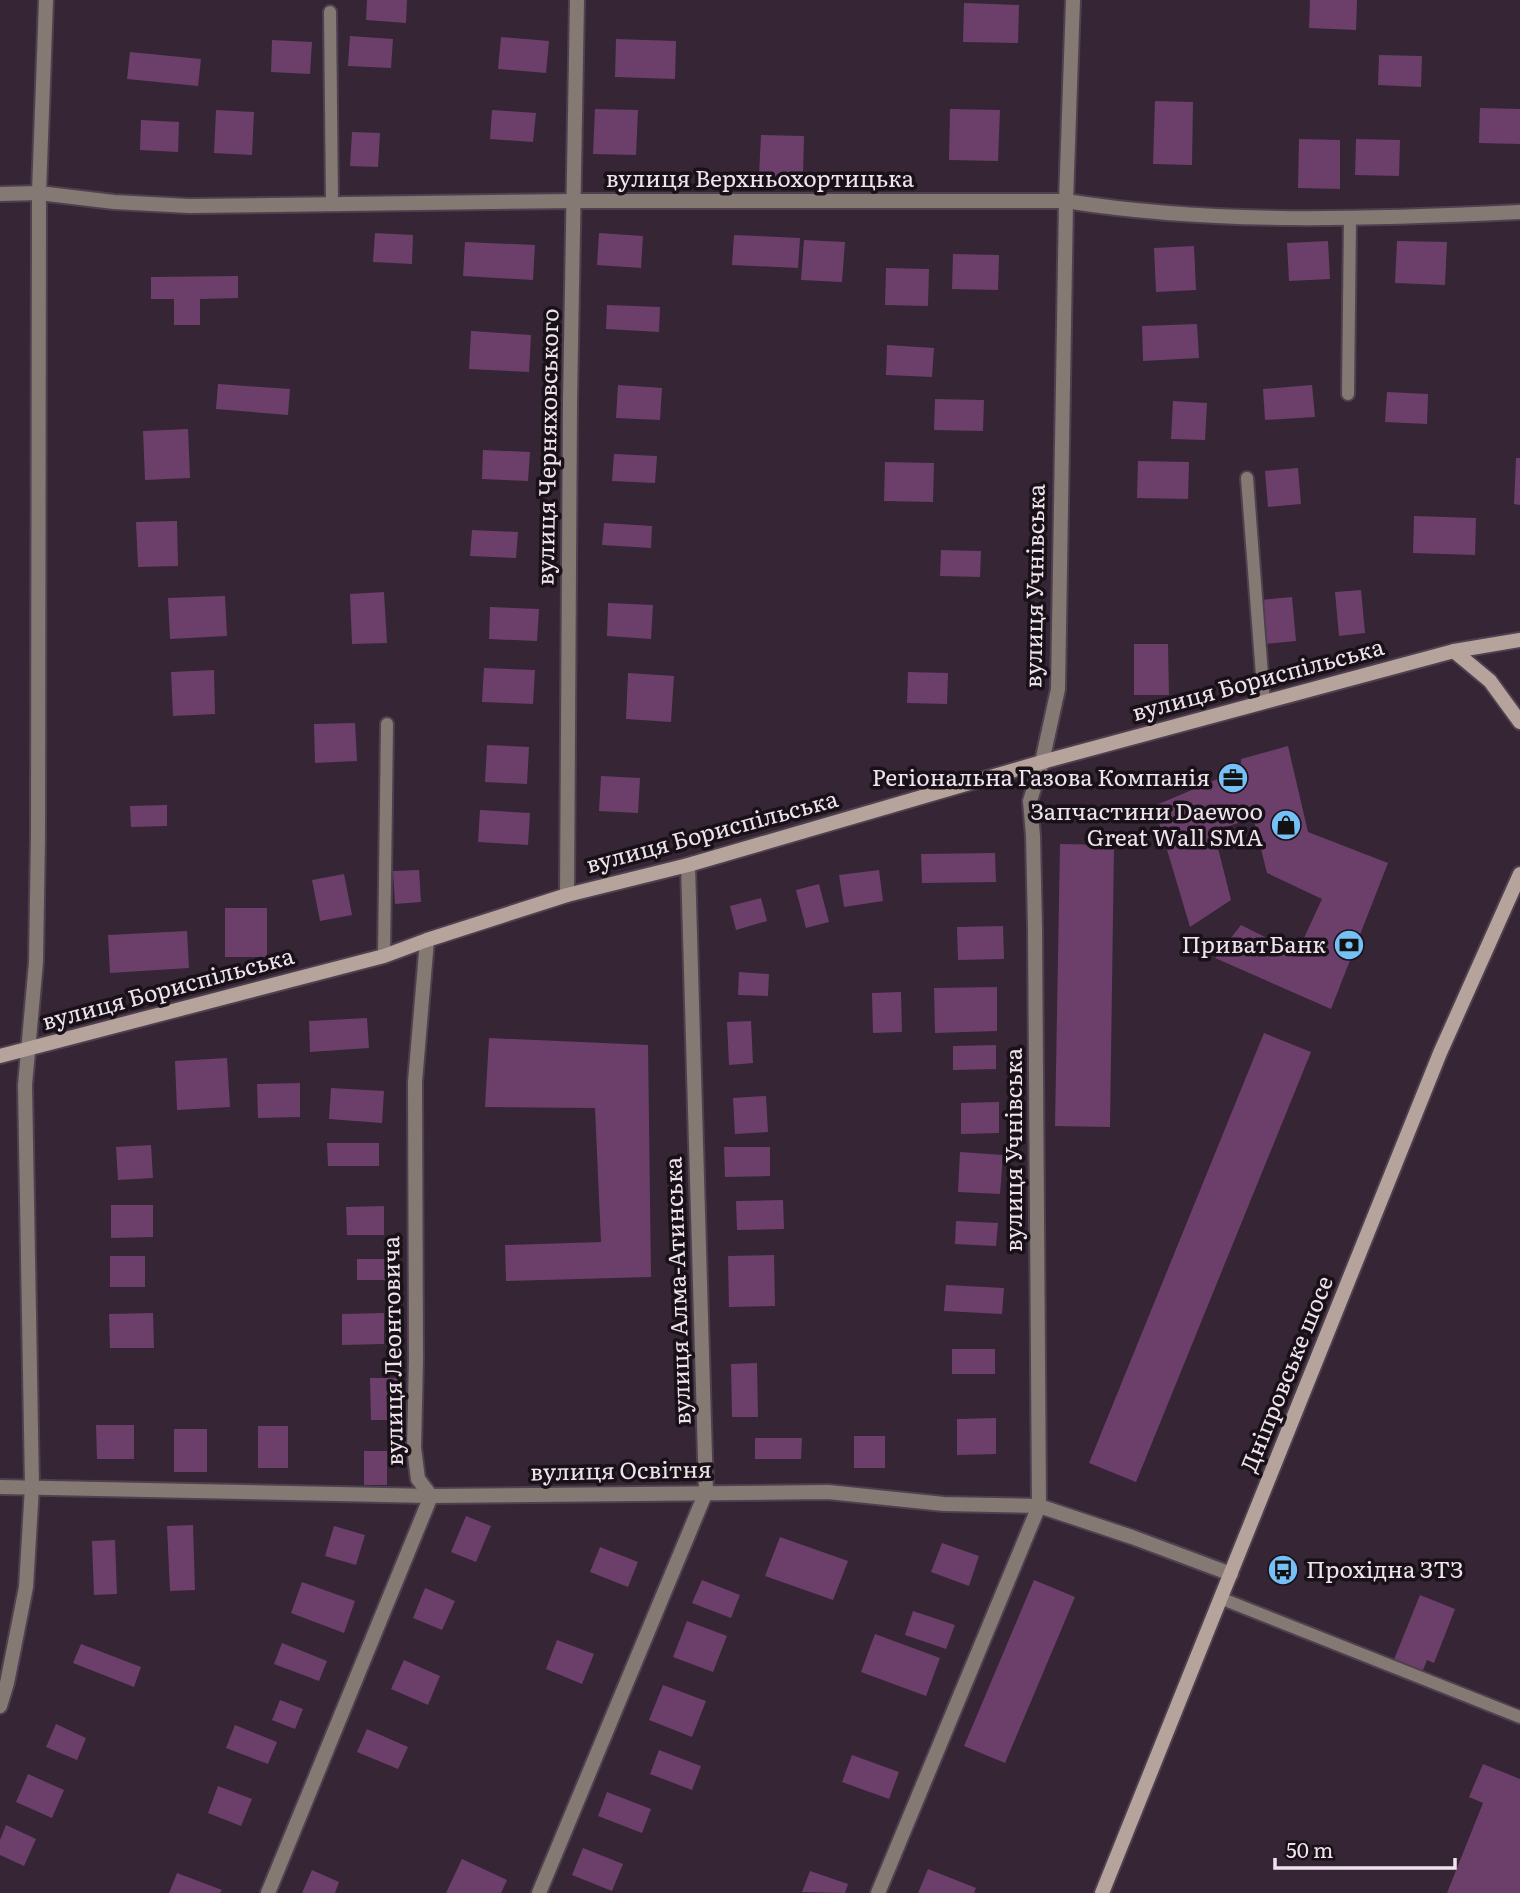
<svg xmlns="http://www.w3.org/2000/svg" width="1520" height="1893" font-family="Literata,serif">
<rect width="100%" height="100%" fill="#352535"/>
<g fill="#6b3f69">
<polygon points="367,0 407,0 406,23 366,20"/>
<polygon points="1310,0 1357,0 1356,30 1309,28"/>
<polygon points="964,3 1019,5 1018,43 963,42"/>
<polygon points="350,36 393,39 391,68 348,66"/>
<polygon points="501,37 549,41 546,73 498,69"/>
<polygon points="616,39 676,41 675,79 615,77"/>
<polygon points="272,40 312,42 310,74 271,72"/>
<polygon points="130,52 201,59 198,86 127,79"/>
<polygon points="1379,55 1422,56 1421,87 1378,85"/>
<polygon points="1155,101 1193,102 1192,165 1153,164"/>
<polygon points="1480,108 1520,109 1520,144 1479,143"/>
<polygon points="595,109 638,110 636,155 593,154"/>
<polygon points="950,109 1000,110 998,161 949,160"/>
<polygon points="216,110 254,112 252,155 214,153"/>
<polygon points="492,110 536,113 533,142 490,139"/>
<polygon points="141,120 179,122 178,152 140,150"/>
<polygon points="352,132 380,133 378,167 350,166"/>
<polygon points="761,135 804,136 803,177 759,176"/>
<polygon points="1299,139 1340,140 1340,189 1298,188"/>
<polygon points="1356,139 1400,140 1399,176 1355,175"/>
<polygon points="375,233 413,235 412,264 373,262"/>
<polygon points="599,233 643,236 641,268 597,265"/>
<polygon points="734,235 800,238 798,268 732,265"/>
<polygon points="804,240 845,242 842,282 801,280"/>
<polygon points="1328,241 1330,279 1289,281 1287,243"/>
<polygon points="1397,241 1447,242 1445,285 1395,283"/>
<polygon points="465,242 535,245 533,280 463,276"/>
<polygon points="1194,246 1196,290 1156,292 1154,248"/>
<polygon points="953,254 999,255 998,290 952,289"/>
<polygon points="886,268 929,269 928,306 885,305"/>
<polygon points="238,276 238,298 200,299 200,325 174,325 174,299 151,299 151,277"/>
<polygon points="607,305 660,307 659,332 606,329"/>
<polygon points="1197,324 1199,358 1143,361 1142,326"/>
<polygon points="471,331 531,335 529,372 469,369"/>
<polygon points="887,345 934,348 932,377 886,375"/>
<polygon points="218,384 290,389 288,415 216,409"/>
<polygon points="618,385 662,388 660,420 616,418"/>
<polygon points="1312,385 1315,417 1265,420 1263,389"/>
<polygon points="1387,392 1428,394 1427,424 1385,422"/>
<polygon points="935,399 984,400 983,431 934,430"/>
<polygon points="1173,401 1207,403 1205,440 1171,439"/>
<polygon points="188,429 190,478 145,480 143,431"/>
<polygon points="483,450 530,452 528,481 482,479"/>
<polygon points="614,454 657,456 655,483 612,481"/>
<polygon points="1516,458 1520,458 1520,505 1514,504"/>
<polygon points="1138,461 1189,462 1188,499 1137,498"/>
<polygon points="885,462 934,463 933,502 884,501"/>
<polygon points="1298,468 1301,504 1268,507 1265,471"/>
<polygon points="1414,516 1476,518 1475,555 1413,553"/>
<polygon points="177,521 178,566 138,567 136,522"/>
<polygon points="604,523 652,526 651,548 602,545"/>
<polygon points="472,530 518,532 516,558 470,556"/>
<polygon points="941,550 981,551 980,577 940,576"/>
<polygon points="1361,590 1365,633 1339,636 1335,592"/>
<polygon points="384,592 387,643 352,644 350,594"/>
<polygon points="225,596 227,636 170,639 168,598"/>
<polygon points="1292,597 1296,641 1264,644 1260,600"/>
<polygon points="608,603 653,605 651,639 607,636"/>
<polygon points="490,607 539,609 537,641 489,639"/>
<polygon points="1134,644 1168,644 1169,695 1134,695"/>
<polygon points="484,668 535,670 533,704 482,702"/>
<polygon points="214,670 215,714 173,716 171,672"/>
<polygon points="908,672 948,673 947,704 907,703"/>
<polygon points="628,673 674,676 671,722 626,719"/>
<polygon points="355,723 357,761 315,763 314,724"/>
<polygon points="487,745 529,747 527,784 485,782"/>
<polygon points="1288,746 1308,832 1388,863 1331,1009 1215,958 1241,925 1297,953 1322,899 1267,873 1253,817 1214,832 1231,900 1190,927 1154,806 1241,769 1241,759"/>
<polygon points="601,776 640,778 638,813 599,811"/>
<polygon points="167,805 167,826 131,827 130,806"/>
<polygon points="480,810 530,813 528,845 478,842"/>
<polygon points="1060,844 1114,845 1110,1127 1055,1126"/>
<polygon points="995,853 996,882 922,883 921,854"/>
<polygon points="419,870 421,902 395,904 393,871"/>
<polygon points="879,870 883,901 844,907 839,875"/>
<polygon points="344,874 352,915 320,921 312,880"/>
<polygon points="819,884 829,922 806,928 796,890"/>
<polygon points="761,898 767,921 736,930 730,906"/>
<rect x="225" y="908" width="42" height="49"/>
<polygon points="1003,926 1004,959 958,960 957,927"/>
<polygon points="187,931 189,968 110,973 108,935"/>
<polygon points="739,972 769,974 768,996 738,995"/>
<polygon points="997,987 997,1031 935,1033 934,988"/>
<polygon points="901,992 902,1032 873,1033 872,993"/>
<polygon points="367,1018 369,1048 310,1052 309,1021"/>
<polygon points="751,1021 753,1063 729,1065 727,1022"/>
<polygon points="1264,1033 1311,1052 1136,1482 1089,1463"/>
<polygon points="489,1038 648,1045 651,1277 506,1281 505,1245 601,1242 595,1108 485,1107"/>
<polygon points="996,1045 996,1069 953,1070 953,1046"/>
<polygon points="227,1058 230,1107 177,1110 175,1061"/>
<polygon points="300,1083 300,1117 258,1118 257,1084"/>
<polygon points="331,1088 384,1091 382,1123 329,1119"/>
<polygon points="766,1096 768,1132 735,1134 733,1098"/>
<polygon points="999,1102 999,1133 961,1134 961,1103"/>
<polygon points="327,1143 379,1143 379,1166 328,1166"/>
<polygon points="151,1145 153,1178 118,1180 116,1147"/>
<polygon points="724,1147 770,1147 770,1176 725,1177"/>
<polygon points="960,1152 1003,1155 1000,1194 958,1192"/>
<polygon points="783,1200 784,1229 737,1230 736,1201"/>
<polygon points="111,1205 153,1205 153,1237 111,1238"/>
<polygon points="384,1206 384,1235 347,1235 346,1207"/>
<polygon points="956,1221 998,1223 996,1246 955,1244"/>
<polygon points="774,1255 775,1306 729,1307 728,1256"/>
<rect x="110" y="1256" width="35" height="31"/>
<polygon points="357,1259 387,1259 388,1280 357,1280"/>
<polygon points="946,1285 1004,1288 1002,1314 944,1311"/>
<polygon points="153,1313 154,1348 110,1348 109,1314"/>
<polygon points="384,1313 384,1344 342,1345 342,1314"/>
<rect x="952" y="1349" width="43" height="25"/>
<polygon points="757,1363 758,1417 732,1417 731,1364"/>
<polygon points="370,1378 400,1378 400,1420 371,1420"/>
<polygon points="996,1418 996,1454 957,1455 957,1419"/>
<polygon points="96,1425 134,1425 134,1459 97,1459"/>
<rect x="258" y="1426" width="30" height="42"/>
<rect x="174" y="1429" width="33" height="43"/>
<rect x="854" y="1436" width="31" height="32"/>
<polygon points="755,1438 802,1438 801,1459 755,1459"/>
<rect x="364" y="1451" width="23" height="34"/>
<polygon points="466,1516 491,1526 476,1562 451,1552"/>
<polygon points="193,1525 195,1590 170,1591 167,1526"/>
<polygon points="334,1526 365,1535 356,1565 325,1556"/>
<polygon points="780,1537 848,1561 833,1600 765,1576"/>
<polygon points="115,1540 117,1594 94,1595 92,1541"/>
<polygon points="942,1543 979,1556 969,1586 931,1572"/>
<polygon points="600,1547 638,1562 628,1587 590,1572"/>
<polygon points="702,1580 740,1595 731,1618 692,1603"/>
<polygon points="1034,1580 1075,1597 1005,1763 964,1746"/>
<polygon points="302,1582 355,1601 344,1633 291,1613"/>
<polygon points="425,1588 455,1601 442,1630 413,1618"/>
<polygon points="1420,1595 1455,1609 1434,1663 1427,1660 1418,1683 1389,1672"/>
<polygon points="913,1611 955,1625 946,1649 905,1635"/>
<polygon points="687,1621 727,1636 713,1672 673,1657"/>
<polygon points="875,1634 940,1658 926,1696 861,1672"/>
<polygon points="557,1640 594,1654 582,1684 546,1669"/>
<polygon points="282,1643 327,1661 319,1681 274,1664"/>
<polygon points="81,1644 141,1667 134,1687 73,1663"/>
<polygon points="404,1660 440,1676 428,1705 391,1689"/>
<polygon points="663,1685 706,1701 692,1737 649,1720"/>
<polygon points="280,1700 303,1709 295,1729 272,1720"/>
<polygon points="56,1724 86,1738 77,1760 46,1747"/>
<polygon points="235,1725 277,1742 268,1764 226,1748"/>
<polygon points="367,1729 408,1747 398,1769 357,1752"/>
<polygon points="659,1750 701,1766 692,1790 650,1774"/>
<polygon points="852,1755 899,1772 889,1799 842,1782"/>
<polygon points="1483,1764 1520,1779 1520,1893 1447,1893 1483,1803 1469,1797"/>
<polygon points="28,1774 64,1790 52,1818 16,1802"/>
<polygon points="218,1786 252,1799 241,1826 208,1813"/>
<polygon points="607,1792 651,1809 642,1833 598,1816"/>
<polygon points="6,1825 36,1839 24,1866 0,1855 0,1840"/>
<polygon points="583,1848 623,1864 612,1891 572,1875"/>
<polygon points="462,1859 507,1880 501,1893 446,1893"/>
<polygon points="928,1869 976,1888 974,1893 918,1893"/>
<polygon points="312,1870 339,1882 335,1893 302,1893"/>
<polygon points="810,1871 848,1884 845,1893 802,1892"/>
<polygon points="177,1873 222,1890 220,1893 169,1893"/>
</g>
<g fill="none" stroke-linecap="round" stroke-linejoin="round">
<g stroke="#4f404f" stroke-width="16">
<g id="lane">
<polyline points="330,12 332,204"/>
<polyline points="1348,394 1350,220"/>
<polyline points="1247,478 1264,702"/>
<polyline points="384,956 387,724"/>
<polyline points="1220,1598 1520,1717"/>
</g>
</g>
<g stroke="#4f404f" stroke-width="18">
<g id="street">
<path d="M0 194 39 193 114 202 189 206 574 201H1066C1216 225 1369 219 1520 212"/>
<polyline points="567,895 570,402 577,0"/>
<polyline points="0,1487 431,1496 828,1492 944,1504 1039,1506 1132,1537 1231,1574"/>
<polyline points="0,1706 7,1683 26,1587 32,1487 25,1085 36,962 38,835 39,193 46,0"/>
<polyline points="268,1893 431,1496 418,1479 414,1448 416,1359 415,1082 427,940"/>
<polyline points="539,1893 706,1492 688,865"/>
<polyline points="878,1893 1039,1506 1035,928 1033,836 1030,801 1042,762 1058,689 1066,201 1073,0"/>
</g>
</g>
<g stroke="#4f404f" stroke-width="18">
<g id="secondary">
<polyline points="1454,651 1490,681 1520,722"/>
<polyline points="0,1056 384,956 427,940 567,895 688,865 1042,762 1454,651 1520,640"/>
<polyline points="1102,1893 1440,1053 1520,874"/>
</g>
</g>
<use href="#lane" stroke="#847973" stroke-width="12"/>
<use href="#street" stroke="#847973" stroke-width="14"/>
<use href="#secondary" stroke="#b6a49c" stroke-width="14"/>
</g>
<defs>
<g id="office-disc" transform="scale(1.575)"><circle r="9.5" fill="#75c0f6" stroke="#191118"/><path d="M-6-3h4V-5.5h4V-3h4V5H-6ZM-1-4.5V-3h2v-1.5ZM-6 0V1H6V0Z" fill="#111"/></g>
<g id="shop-disc" transform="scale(1.575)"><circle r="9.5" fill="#75c0f6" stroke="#191118"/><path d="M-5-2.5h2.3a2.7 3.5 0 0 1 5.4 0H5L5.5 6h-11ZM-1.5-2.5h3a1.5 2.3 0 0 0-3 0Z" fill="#111"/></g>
<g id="bank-disc" transform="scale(1.575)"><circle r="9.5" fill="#75c0f6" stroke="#191118"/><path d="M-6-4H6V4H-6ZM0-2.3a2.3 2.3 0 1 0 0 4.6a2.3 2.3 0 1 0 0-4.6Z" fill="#111"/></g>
<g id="bus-disc" transform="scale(1.575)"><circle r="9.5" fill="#75c0f6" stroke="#191118"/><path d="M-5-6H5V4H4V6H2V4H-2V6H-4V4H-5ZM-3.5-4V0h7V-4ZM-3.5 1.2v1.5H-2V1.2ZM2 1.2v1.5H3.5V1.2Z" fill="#111"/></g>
</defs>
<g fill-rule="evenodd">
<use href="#office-disc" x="1233" y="778"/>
<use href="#shop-disc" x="1286" y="825"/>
<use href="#bank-disc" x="1349" y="945"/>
<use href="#bus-disc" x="1283" y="1570"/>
</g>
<g text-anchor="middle" stroke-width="7" stroke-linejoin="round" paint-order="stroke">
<g font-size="23" fill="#efe4ee" stroke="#191118">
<text x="760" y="187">вулиця Верхньохортицька</text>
<text transform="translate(548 447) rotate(-89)" y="8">вулиця Черняховського</text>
<text transform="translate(1035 586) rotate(-89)" y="8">вулиця Учнівська</text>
<text transform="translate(1258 680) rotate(-15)" y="8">вулиця Бориспільська</text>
<text transform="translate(712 832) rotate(-15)" y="8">вулиця Бориспільська</text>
<text transform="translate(168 989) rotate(-15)" y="8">вулиця Бориспільська</text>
<text transform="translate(1014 1150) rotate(-90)" y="8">вулиця Учнівська</text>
<text transform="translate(678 1291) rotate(-92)" y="8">вулиця Алма-Атинська</text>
<text transform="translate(393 1351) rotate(-91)" y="8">вулиця Леонтовича</text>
<text transform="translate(1287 1374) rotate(-68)" y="8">Дніпровське шосе</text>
<text transform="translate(621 1471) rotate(-1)" y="8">вулиця Освітня</text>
</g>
<g font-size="23" fill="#efe4ee" stroke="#191118" text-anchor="end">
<text x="1210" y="786">Регіональна Газова Компанія</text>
<text x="1263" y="820">Запчастини Daewoo<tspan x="1263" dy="26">Great Wall SMA</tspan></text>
<text x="1326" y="953">ПриватБанк</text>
<text x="1306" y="1578" text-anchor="start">Прохідна ЗТЗ</text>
</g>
</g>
<path d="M1275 1858v10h180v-10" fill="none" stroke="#efe4ee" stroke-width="3.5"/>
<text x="1286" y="1858" font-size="21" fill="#efe4ee" stroke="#191118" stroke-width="5" paint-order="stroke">50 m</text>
</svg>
